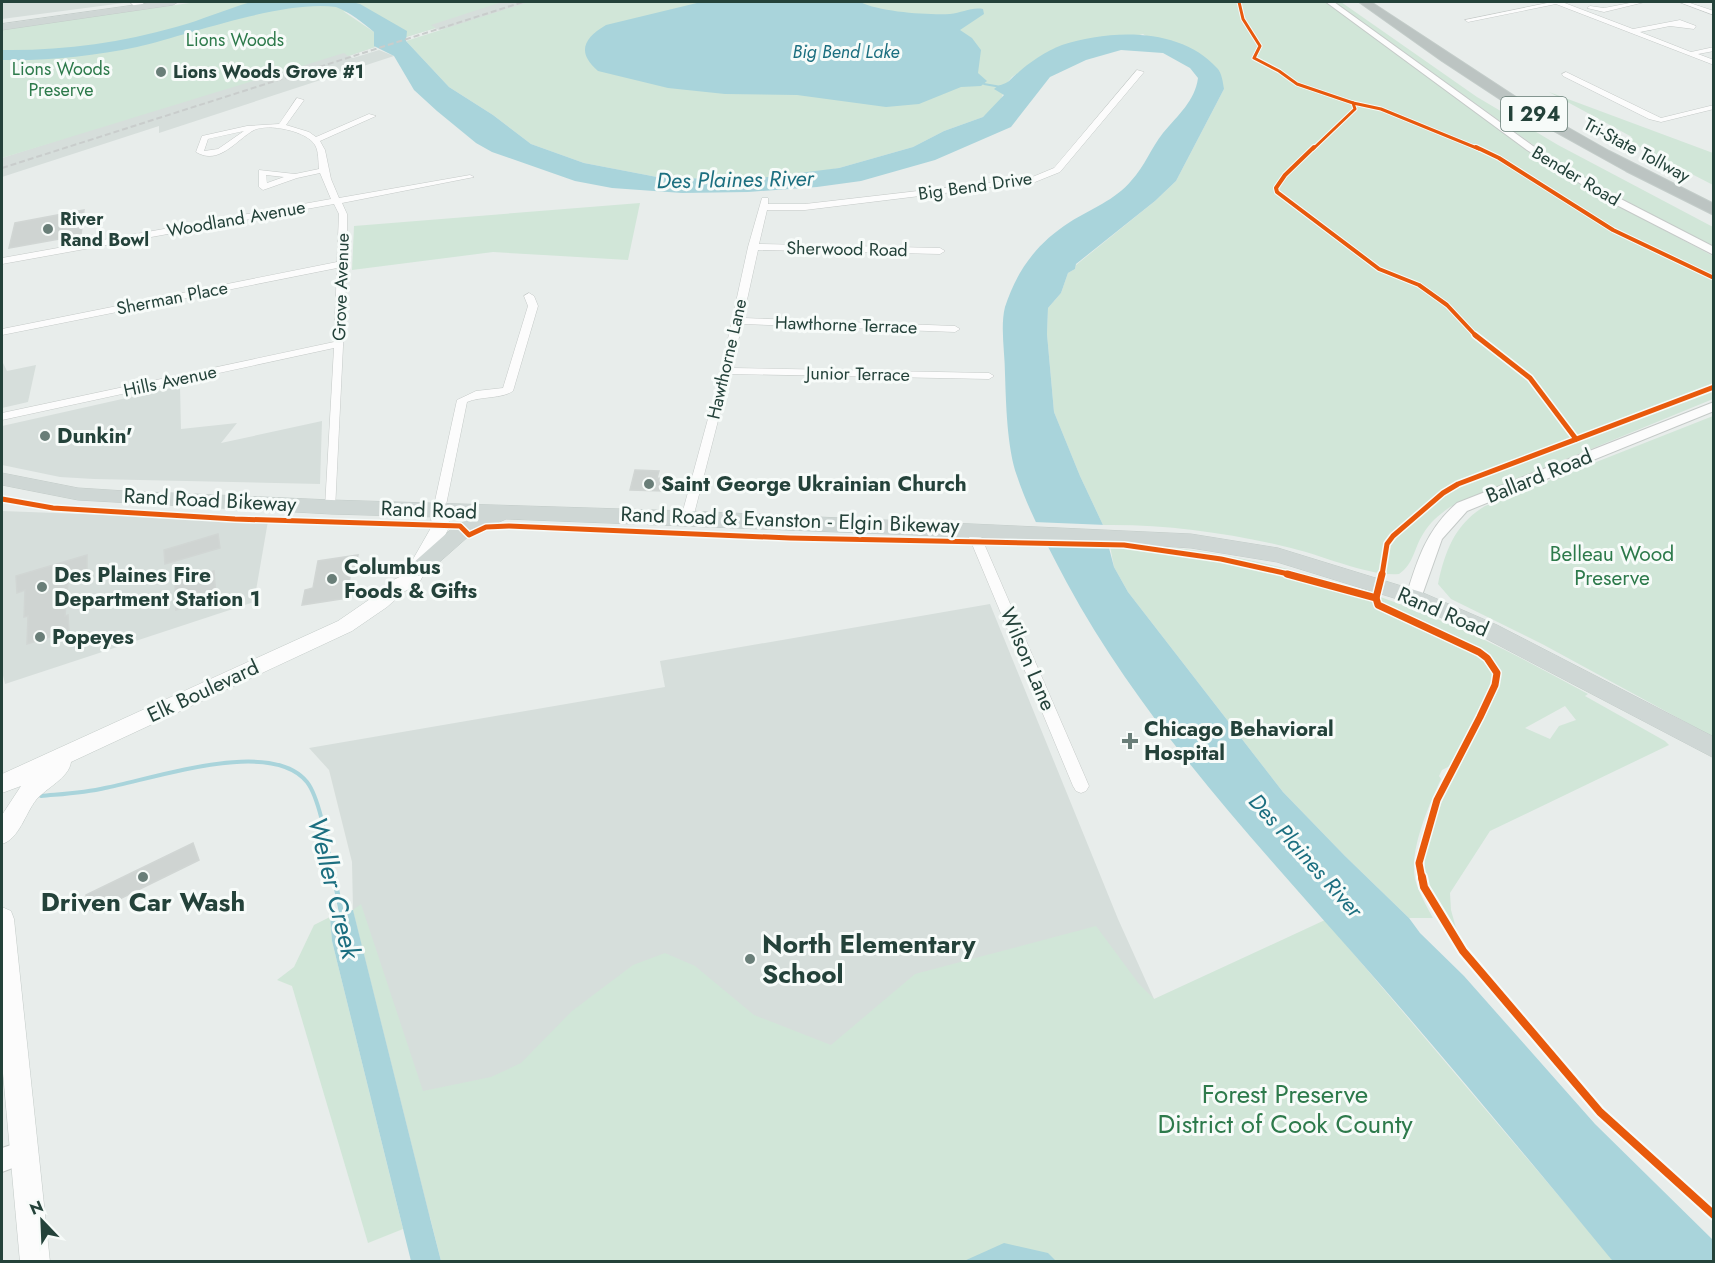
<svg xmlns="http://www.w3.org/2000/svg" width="1715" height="1263" font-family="Jost,sans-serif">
<rect width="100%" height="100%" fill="#e8edeb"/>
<g fill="#d6dedb">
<polygon points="2,2 131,2 2,19"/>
<polygon points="407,2 556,2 509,18 439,30 435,28 406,37 406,31 367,7"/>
<polygon points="376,38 375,47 349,56 353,58 379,50 394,56 159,133 159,126 2,177 2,158"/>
<polygon points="2,361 7,371 36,365 28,402 2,408"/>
<polygon points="180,386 181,429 237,423 221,443 322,421 320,484 94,479 60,477 2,465 2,426"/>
<polygon points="2,511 268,521 254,602 5,684 2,671"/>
<polygon points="990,604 1118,919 1154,999 430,1218 353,910 352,862 329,770 309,748 665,687 660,661"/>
</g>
<g fill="#d1e6d8" fill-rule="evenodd">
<polygon points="197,2 502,2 431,25 436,28 406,37 406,31 343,11 374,32 375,47 348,56 344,53 2,158 2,29"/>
<path d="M529 2H1326L1528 150 1626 210 1713 256V399L1450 507C1439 515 1430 522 1423 534 1414 548 1414 564 1399 574 1371 577 1321 555 1291 548 1230 533 1166 524 1103 525L1080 476 1054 412 1047 334 1048 308 1061 293 1068 273 1075 269 1076 265 1155 201 1176 181 1224 89 1143 34 1024 69 1012 77 1007 83 1000 102 983 117 944 131 913 147 839 168 811 173 744 180 657 177 584 163 531 144 493 115 449 87 406 41Z"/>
<polygon points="1334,2 1341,2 1477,97 1558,145 1713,227 1713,249 1635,208 1550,157"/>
<polygon points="1549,92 1713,153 1713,185 1624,139 1632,137"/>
<polygon points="640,203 628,260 493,252 352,270 354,226"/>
<path d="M1713 416V737L1544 645 1451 599 1438 584C1445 551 1455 524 1485 506Z"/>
<path d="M1122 543C1228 549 1340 578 1437 619 1489 640 1538 667 1588 694L1585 696 1665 741 1669 745 1490 831 1450 893 1451 910 1456 928 1465 944C1452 927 1438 910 1429 890 1413 854 1446 792 1462 760L1442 770 1439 776 1441 779C1429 805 1409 850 1415 879 1419 893 1426 905 1433 918H1409L1345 856 1283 792 1128 592 1114 567 1110 546 1124 547ZM1565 706 1576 720 1559 726 1550 739 1525 728Z"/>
<polygon points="361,904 423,1091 491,1077 521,1063 572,1011 633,965 665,953 695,966 754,1015 831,1045 915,974 1096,926 1139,984 1154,999 1325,920 1614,1261 441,1261 353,910"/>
<polygon points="330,917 332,941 403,1229 368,1243 292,986 277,980 294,967 314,925"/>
</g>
<g fill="#a9d4db">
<path d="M251 2H352L360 4 407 31 406 41 449 87 493 115 531 144 584 163 657 177 744 180 839 168 913 147 944 131 983 117 1004 95 994 89C999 84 1004 85 1009 81 1023 67 1043 52 1062 45 1110 29 1181 27 1217 68 1222 73 1223 83 1224 89L1176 181 1155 201 1076 264 1075 269 1068 273 1061 293 1048 308 1047 334 1054 412 1080 476 1103 525 1114 567 1128 592 1283 792 1345 856 1409 918 1420 933 1464 976 1595 1124 1713 1240V1261L1614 1262 1611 1259C1534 1166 1458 1074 1379 983 1268 855 1148 732 1067 583 1049 549 1029 512 1017 476 1007 448 1006 403 1005 374 1005 353 1000 327 1005 307 1017 270 1037 243 1070 222 1091 209 1115 200 1131 181 1145 166 1151 148 1163 133 1178 115 1195 101 1198 78L1190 68 1163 53 1121 50 1086 60 1050 77 1011 127 935 160 861 181 817 187 748 192 682 193 612 188 575 181 492 152 476 143 437 111 414 90 394 56 374 46V32C363 23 350 12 336 7 283 0 191 34 137 47 94 56 46 61 2 60V50C60 51 120 43 176 27 202 20 226 9 251 2Z"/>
<path d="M701 2H860C880 12 927 15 950 14 962 13 971 7 983 9L984 14 960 30 972 38 981 50 978 73 987 81 981 86 961 87 919 104 886 107 797 95 725 94 668 88 598 71C576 52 584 38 606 25Z"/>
<polygon points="353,910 430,1218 441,1261 411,1261 332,941 330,917 341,911"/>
<polygon points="1004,1243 1048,1253 1056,1261 964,1261"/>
</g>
<polygon fill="#e8edeb" points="1034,522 1106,525 1113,547 1044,544"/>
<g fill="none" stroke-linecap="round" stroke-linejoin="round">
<polyline stroke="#a9d4db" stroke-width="2" points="984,84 1001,87"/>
<path stroke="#a9d4db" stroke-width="4" d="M41 796C62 794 84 793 105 788 153 779 271 737 307 782 321 800 329 855 334 879"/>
<polyline stroke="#a9d4db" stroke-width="5" points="334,877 342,915"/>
</g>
<g fill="#cfd4d2" stroke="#d1d6d4" stroke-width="1.5">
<polygon points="84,210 81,235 9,248 15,223"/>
<polygon points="635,470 659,471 657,478 667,479 664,491 630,490"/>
<polygon points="218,534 220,548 165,564 164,550"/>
<polygon points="87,555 87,577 68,583 65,616 68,615 69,631 27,644 28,616 24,617 25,590 17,593 16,576"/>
<polygon points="358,555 355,569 351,570 347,598 302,605 305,590 313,588 318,561"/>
<polygon points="214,571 216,598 176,610 175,582"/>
<polygon points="193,843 199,860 93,912 93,909 87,911 86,895"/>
</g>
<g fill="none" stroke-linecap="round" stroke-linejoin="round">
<g stroke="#c5cac8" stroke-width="1">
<g id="minor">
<polygon points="130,2 145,2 137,9"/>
<polygon points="1552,2 1562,2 1633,29 1680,20 1696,26 1694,29 1670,26 1640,32 1691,52 1714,47 1714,51 1698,54 1714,60 1714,65 1556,4 1468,22 1465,20"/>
<polygon points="1635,2 1645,2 1604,12 1587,8 1590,6 1604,8"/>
<polygon points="1679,2 1687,2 1714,11 1714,15"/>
<polygon points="1137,70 1144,72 1060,172 1035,182 805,210 767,210 759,244 940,248 945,251 940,254 758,250 743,318 955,326 960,329 955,332 742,324 732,368 989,373 994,376 989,379 730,374 693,518 687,522 683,521 681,518 721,371 748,247 762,198 768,198 768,204 805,204 1030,178 1054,168"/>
<polygon points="1566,72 1661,118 1714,105 1714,109 1661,122 1649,119 1563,76 1562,74"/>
<path d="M297 98 304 100 286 125 309 132 316 137 369 114 376 116 320 141 325 150 331 179 339 198 470 175 474 177 342 203 347 214V264L335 510H327L325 507 334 348 2 420V413L334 342 337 268 2 335V329L337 262 339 214 334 204 2 264V258L331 199 320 173 297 178 263 190 259 187V170L295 174 319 169C318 161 319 152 315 145 307 131 268 123 254 130 236 140 219 166 196 152L202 136 247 126 279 124ZM244 131 218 149 204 151 208 139ZM266 175 284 177 267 183Z"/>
<path d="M529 293 534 296 538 306 513 391C502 399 481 396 467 402L445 510 439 514 435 513 433 510 457 400 476 391 503 388 528 306 524 296Z"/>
<polygon points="973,528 979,532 1089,786 1086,791 1081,793 1076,791 1073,786 967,532"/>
</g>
</g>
<g stroke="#c5cac8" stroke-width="2">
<g id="tertiary">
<polygon points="1326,2 1334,2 1533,146 1613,195 1714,247 1714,255 1605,199 1527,150"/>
<path d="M1714 402V411L1467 511 1442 539 1420 601H1408L1406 597C1417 560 1427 529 1457 503Z"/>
<polygon points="23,1141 31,1145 35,1153 31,1161 2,1172 2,1148"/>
</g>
</g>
<g stroke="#c3cbc8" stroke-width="1">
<g id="secondary">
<path d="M439 504 445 506 450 526 418 585 405 591 387 607 352 631 71 762C69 778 46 788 36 800 25 814 19 839 2 844V815L21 786 2 793V774L338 621 373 597 391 581 404 575 432 526 430 510 433 506Z"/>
<polygon points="2,907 11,911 14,919 50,1262 20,1262 2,1062"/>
</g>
</g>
<g stroke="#c3ccc9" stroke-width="1">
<g id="primary">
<polygon points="156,2 178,2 173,5 2,30 2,24"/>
<polygon points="2,473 78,488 125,491 331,500 687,511 1191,534 1278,548 1421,592 1497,625 1714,737 1714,758 1483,637 1407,602 1277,562 1191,548 1118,543 506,519 470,535 426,574 419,576 412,574 409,569 412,564 456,525 474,518 331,514 78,500 2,485"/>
</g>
</g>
<g stroke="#c3ccc9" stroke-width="2">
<polygon id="motorway" points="1359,2 1371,2 1528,105 1609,151 1714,204 1714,215 1626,171 1518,111 1442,61"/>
</g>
<use href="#minor" fill="#fcfcfc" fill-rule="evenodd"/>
<use href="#tertiary" fill="#fcfcfc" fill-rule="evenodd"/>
<use href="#secondary" fill="#fcfcfc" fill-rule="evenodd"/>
<use href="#primary" fill="#cfd7d5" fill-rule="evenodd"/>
<use href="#motorway" fill="#bcc4c2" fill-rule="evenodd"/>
<polyline stroke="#c9cdcc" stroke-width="2" stroke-dasharray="6 3" stroke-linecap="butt" points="2,168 523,2"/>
<g stroke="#f7fbf9" stroke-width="5">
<g id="cycleway-far4">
<polyline points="1239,2 1243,19 1260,46 1254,58 1279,71 1297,84 1353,103 1355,109 1313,149"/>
<polyline points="1353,103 1381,109 1479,149"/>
</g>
</g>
<g stroke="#f7fbf9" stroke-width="6">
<g id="cycleway-far3">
<polyline points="1314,147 1285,175 1276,188 1277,192 1379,269 1419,285 1447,305 1477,337"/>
<polyline points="1476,147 1499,158 1613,230 1714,278"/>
</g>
</g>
<g stroke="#f7fbf9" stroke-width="8">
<g id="cycleway-far2">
<polyline points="1475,335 1530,378 1576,439"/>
<polyline points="2,499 53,508 235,519 460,526 469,535 486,527 509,526 790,538 1124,545 1221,559 1293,575"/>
<polyline points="1382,575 1387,544 1393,536 1443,493 1458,484 1714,387"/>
</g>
</g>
<g stroke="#f7fbf9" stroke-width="10">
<g id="cycleway-far1">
<polyline points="1287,574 1376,598"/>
<polyline points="1382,574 1376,598 1378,605 1479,652 1487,658 1497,673 1495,685 1480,717 1437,800 1419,863 1422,879"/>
</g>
</g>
<g stroke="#f7fbf9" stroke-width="12">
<polyline id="cycleway" points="1422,877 1424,887 1463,951 1600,1112 1714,1215"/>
</g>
<use href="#cycleway-far4" stroke="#e8590c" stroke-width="3"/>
<use href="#cycleway-far3" stroke="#e8590c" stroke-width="4"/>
<use href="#cycleway-far2" stroke="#e8590c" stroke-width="5"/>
<use href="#cycleway-far1" stroke="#e8590c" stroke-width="7"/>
<use href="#cycleway" stroke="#e8590c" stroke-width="8"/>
</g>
<g fill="#697e78" stroke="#f7fbf9" stroke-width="2">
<circle cx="161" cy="72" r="6"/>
<circle cx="48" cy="229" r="6"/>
<circle cx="45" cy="436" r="6"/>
<circle cx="649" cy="484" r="6"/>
<circle cx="332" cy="579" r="6"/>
<circle cx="42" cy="587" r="6"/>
<circle cx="40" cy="637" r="6"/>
<path d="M1127 732h6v6h6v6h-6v6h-6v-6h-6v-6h6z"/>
<circle cx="143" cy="877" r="6"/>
<circle cx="750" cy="959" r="6"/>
</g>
<g text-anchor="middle" stroke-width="6" stroke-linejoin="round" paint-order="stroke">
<g font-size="18" fill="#2d7a4b" stroke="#f7fbf9">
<text x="235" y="46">Lions Woods</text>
<text x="61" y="75">Lions Woods<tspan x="61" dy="21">Preserve</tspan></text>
</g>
<g font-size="18" font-style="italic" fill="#1c6f80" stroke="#f7fbf9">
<text x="846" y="58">Big Bend Lake</text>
</g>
<g font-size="18" font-weight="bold" fill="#24423a" stroke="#f7fbf9" text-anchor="start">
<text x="173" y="78">Lions Woods Grove #1</text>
<text x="60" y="225">River<tspan x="60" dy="21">Rand Bowl</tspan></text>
</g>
<g font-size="18" fill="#24423a" stroke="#f7fbf9">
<text transform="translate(1637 150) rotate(28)" y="6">Tri-State Tollway</text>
<text transform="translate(1576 176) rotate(31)" y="6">Bender Road</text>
<text transform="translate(975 186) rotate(-8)" y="6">Big Bend Drive</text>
<text transform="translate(236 219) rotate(-10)" y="6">Woodland Avenue</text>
<text transform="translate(847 249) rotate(1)" y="6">Sherwood Road</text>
<text transform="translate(341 287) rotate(-88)" y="6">Grove Avenue</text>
<text transform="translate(172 298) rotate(-11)" y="6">Sherman Place</text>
<text transform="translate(846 325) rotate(2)" y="6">Hawthorne Terrace</text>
<text transform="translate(727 359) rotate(-77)" y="6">Hawthorne Lane</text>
<text transform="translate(858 374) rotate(1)" y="6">Junior Terrace</text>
<text transform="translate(170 381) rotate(-12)" y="6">Hills Avenue</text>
</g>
<rect fill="#f7fbf9" stroke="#637a73" stroke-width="1.5" x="1501" y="97" width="66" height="34" rx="4.5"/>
<g font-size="20" font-weight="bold" fill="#24423a">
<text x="1534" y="121">I 294</text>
</g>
<g font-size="21" font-weight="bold" fill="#24423a" stroke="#f7fbf9" text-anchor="start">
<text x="57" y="443">Dunkin'</text>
<text x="661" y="491">Saint George Ukrainian Church</text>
<text x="344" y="574">Columbus<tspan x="344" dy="24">Foods &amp; Gifts</tspan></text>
<text x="54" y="582">Des Plaines Fire<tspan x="54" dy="24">Department Station 1</tspan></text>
<text x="52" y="644">Popeyes</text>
<text x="1144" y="736">Chicago Behavioral<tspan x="1144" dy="24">Hospital</tspan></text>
</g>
<g font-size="21" fill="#24423a" stroke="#f7fbf9">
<text transform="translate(1539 476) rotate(-22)" y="7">Ballard Road</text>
<text transform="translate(210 500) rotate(3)" y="7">Rand Road Bikeway</text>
<text transform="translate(429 510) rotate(2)" y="7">Rand Road</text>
<text transform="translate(790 520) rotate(2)" y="7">Rand Road &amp; Evanston - Elgin Bikeway</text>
<text transform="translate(1443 612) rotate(23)" y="7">Rand Road</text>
<text transform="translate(1028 659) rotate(67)" y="7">Wilson Lane</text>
<text transform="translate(203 691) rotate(-25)" y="7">Elk Boulevard</text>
</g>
<g font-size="21" fill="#2d7a4b" stroke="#f7fbf9">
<text x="1612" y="561">Belleau Wood<tspan x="1612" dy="24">Preserve</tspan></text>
</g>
<g font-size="22" font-style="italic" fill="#1c6f80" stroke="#f7fbf9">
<text transform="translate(735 179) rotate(-1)" y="8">Des Plaines River</text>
<text transform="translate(1306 855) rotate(48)" y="8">Des Plaines River</text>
</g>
<g font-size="26" font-weight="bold" fill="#24423a" stroke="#f7fbf9">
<text x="143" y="911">Driven Car Wash</text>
<text x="762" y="953" text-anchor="start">North Elementary<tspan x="762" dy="30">School</tspan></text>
</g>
<g font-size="26" fill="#2d7a4b" stroke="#f7fbf9">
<text x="1285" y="1103">Forest Preserve<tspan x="1285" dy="30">District of Cook County</tspan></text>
</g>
<g font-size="27" font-style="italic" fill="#1c6f80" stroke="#f7fbf9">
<text transform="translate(334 888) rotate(76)" y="9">Weller Creek</text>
</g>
</g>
<rect width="1715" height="1263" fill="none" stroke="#24423a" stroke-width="6"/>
<g transform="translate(42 1221) rotate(337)" stroke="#f7fbf9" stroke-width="4.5" paint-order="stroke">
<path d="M0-4.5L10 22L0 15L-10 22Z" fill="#24423a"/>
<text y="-9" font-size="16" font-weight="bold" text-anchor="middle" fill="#24423a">N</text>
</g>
</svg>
